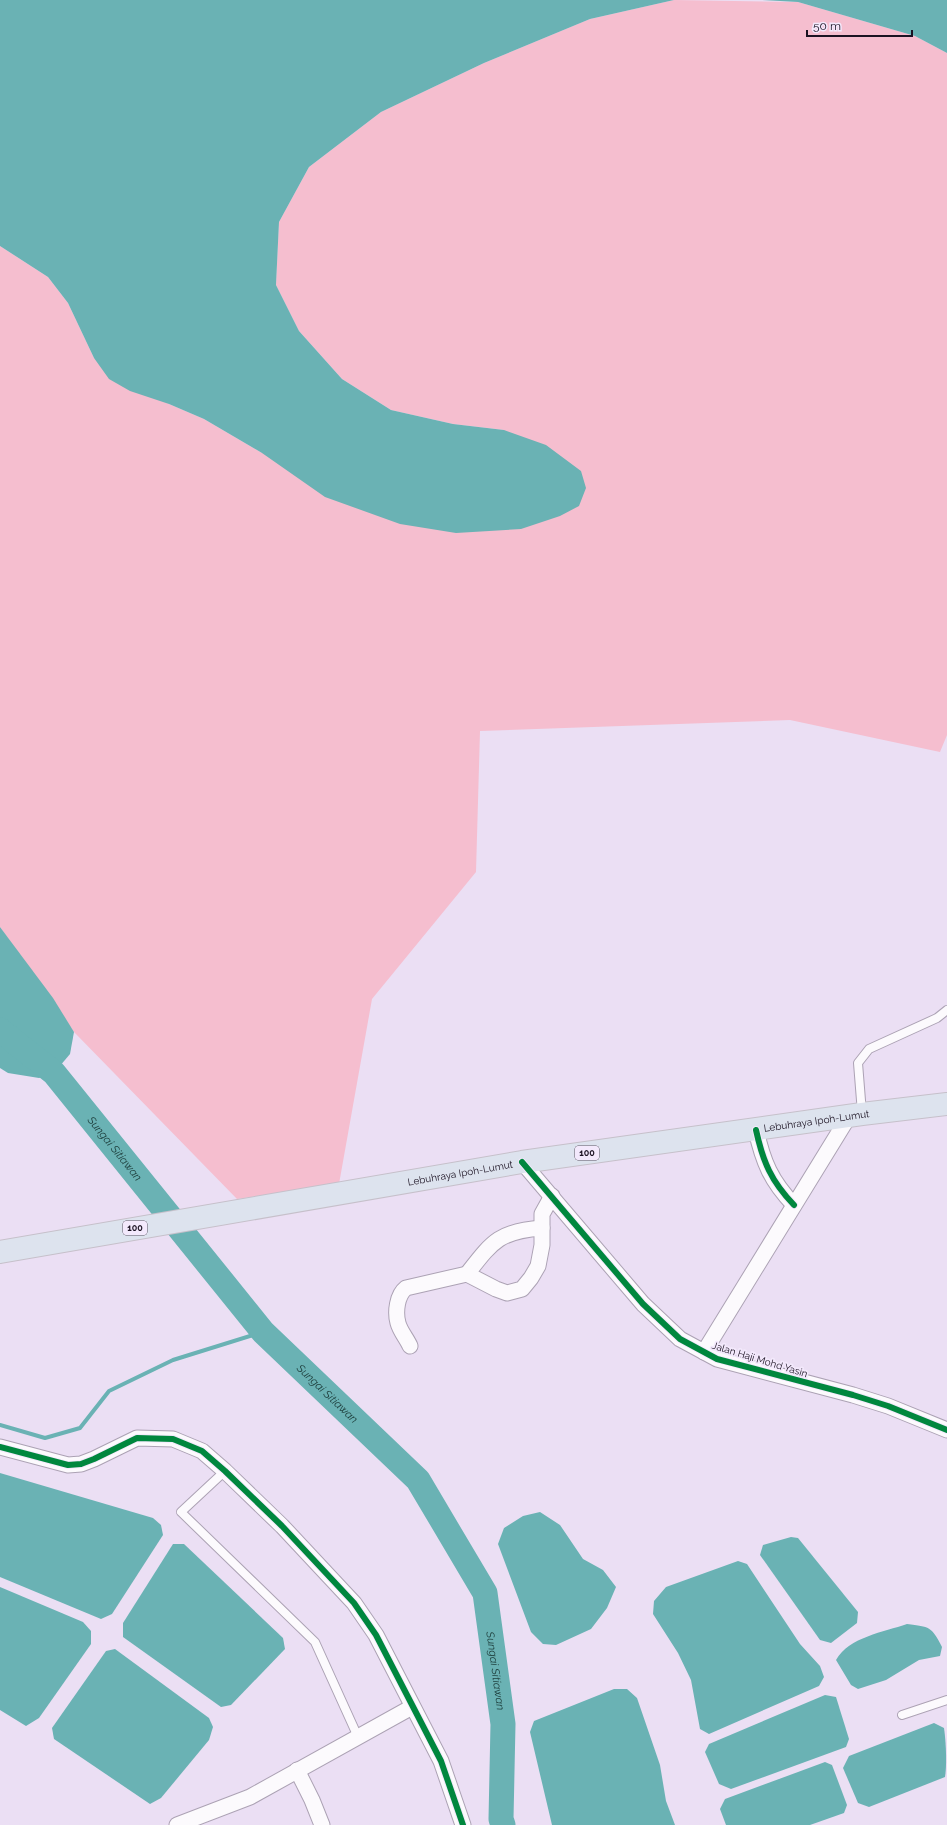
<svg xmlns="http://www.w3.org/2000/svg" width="947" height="1825" font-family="Raleway,sans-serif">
<rect width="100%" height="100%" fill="#ebdff4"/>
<polygon fill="#f5becf" points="674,0 798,2 915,36 947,53 947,735 940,752 790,720 480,731 476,872 372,999 339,1184 237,1199 74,1032 0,927 0,246 48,277 68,303 94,358 169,404 204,419 262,453 504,430 453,424 391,410 342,379 299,331 276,285 279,222 309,167 381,112 484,63 590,19"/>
<g fill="#6ab2b4">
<polygon points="0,0 674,0 590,19 484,63 381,112 309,167 279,222 276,285 299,331 342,379 391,410 453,424 504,430 546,445 581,471 586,488 579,506 560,516 521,529 456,533 400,524 325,497 262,453 204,419 169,404 130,391 109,379 94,358 68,303 48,277 0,246"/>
<polygon points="762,0 947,0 947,53 915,36 798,2"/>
<polygon points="0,927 53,998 74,1032 70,1054 54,1073 39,1078 8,1073 0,1068"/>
<polygon points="0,1473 153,1518 161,1525 163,1535 112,1614 101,1619 0,1577"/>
<polygon points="540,1512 560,1525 583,1559 603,1570 616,1587 607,1608 591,1629 556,1645 543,1644 531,1632 498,1544 504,1528 523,1516"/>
<polygon points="791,1537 798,1538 858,1612 857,1623 831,1643 820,1640 760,1555 763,1545"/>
<polygon points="173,1544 184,1544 283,1638 285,1649 231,1705 221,1707 123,1637 123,1623"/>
<polygon points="738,1561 747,1564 800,1644 820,1666 824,1677 819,1686 709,1734 700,1729 691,1680 678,1653 653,1614 654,1601 666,1587"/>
<polygon points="0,1587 83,1622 91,1631 91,1644 39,1718 26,1726 0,1710"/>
<path d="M907 1624C930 1627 931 1626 942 1647L940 1656 919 1660 886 1680 858 1689 851 1685 836 1660C849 1637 884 1632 907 1624Z"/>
<polygon points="115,1649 209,1718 213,1727 209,1740 161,1798 150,1804 54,1739 52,1728 106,1651"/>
<polygon points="614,1689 627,1689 637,1698 660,1765 666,1801 675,1825 552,1825 530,1732 534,1721"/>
<polygon points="825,1695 836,1697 849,1739 846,1747 731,1789 719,1784 705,1752 709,1744"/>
<path d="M934 1723 944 1728C946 1741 947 1765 945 1777L869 1807 858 1803 843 1768 849 1756Z"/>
<polygon points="825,1762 832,1765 847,1805 844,1813 810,1825 726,1825 720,1809 725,1799"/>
</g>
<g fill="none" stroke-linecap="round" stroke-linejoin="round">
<polyline stroke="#6ab2b4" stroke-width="4" points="0,1425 45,1438 80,1428 109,1391 173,1360 263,1332"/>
<path stroke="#6ab2b4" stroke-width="25" id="s1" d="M0 1030 54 1073 263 1332 418 1480 485 1593 503 1724 501 1819 503 1825"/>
<g stroke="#aca2b4" stroke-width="10">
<g id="lane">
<polyline points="862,1113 858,1063 869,1049 937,1018 947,1010"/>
<polyline points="225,1471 181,1512 315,1642 358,1737"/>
<polyline points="902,1715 947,1700"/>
</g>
</g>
<g stroke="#aca2b4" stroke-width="17">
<g id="street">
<path d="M756 1130C763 1162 771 1181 794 1205"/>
<polyline points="522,1162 643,1304 680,1339 717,1359 853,1395 888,1406 947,1430"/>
<path d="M467 1274C492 1242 499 1231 542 1228"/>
<path d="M410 1346C407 1339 400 1331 398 1323 395 1312 397 1295 406 1288L467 1274 496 1289 507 1293 522 1289 531 1278 538 1266 542 1245V1214L552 1196"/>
<polyline points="704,1352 849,1116"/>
<polyline points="0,1447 68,1465 81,1464 94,1459 137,1438 173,1439 202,1451 225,1471 282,1526 354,1603 376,1635 441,1761 463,1825"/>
<polyline points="297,1770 312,1800 322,1825"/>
<polyline points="177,1825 250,1797 412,1707"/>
</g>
</g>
<g stroke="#c6c0ca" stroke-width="24">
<g id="highway">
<path id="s2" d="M0 1252 522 1162 862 1114 947 1104"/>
</g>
</g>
<use href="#lane" stroke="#fcfafd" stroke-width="8"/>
<use href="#street" stroke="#fcfafd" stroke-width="15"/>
<use href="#highway" stroke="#dde3ee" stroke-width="22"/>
<g stroke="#f3e9fc" stroke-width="8">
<g id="cycleway">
<path d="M756 1130C763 1162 771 1181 794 1205"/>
<polyline points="522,1162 643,1304 680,1339 717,1359 853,1395 888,1406 947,1430"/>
<polyline points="0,1447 68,1465 81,1464 94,1459 137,1438 173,1439 202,1451 225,1471 282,1526 354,1603 376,1635 441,1761 463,1825"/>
</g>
</g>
<use href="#cycleway" stroke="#00873e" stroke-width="6"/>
</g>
<g text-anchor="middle" stroke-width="3.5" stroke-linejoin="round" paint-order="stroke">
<g fill="#f3e9fc" stroke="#5c5263" stroke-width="1">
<rect x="575" y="1146" width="24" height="14" rx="3"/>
<rect x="123" y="1221" width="24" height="14" rx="3"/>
</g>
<g font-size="9" font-weight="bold" fill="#1b1222">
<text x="587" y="1156">100</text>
<text x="135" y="1231">100</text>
</g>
<g font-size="10" fill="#1b1222" stroke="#f3e9fc">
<text dy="4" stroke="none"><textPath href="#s2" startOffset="827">Lebuhraya Ipoh-Lumut</textPath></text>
<text dy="4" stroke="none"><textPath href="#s2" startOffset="467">Lebuhraya Ipoh-Lumut</textPath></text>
<text transform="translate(760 1359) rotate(17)" y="4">Jalan Haji Mohd Yasin</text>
</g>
<g font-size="11" font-style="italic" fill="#1d3d3b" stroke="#f3e9fc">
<text dy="4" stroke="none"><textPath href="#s1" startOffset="166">Sungai Sitiawan</textPath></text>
<text dy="4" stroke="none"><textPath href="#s1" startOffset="491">Sungai Sitiawan</textPath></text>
<text dy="4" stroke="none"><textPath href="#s1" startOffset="826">Sungai Sitiawan</textPath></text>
</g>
</g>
<path d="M807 30v6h105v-6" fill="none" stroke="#1b1222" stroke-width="2"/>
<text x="813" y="30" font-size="12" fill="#1b1222" stroke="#f3e9fc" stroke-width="3" paint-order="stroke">50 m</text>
</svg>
